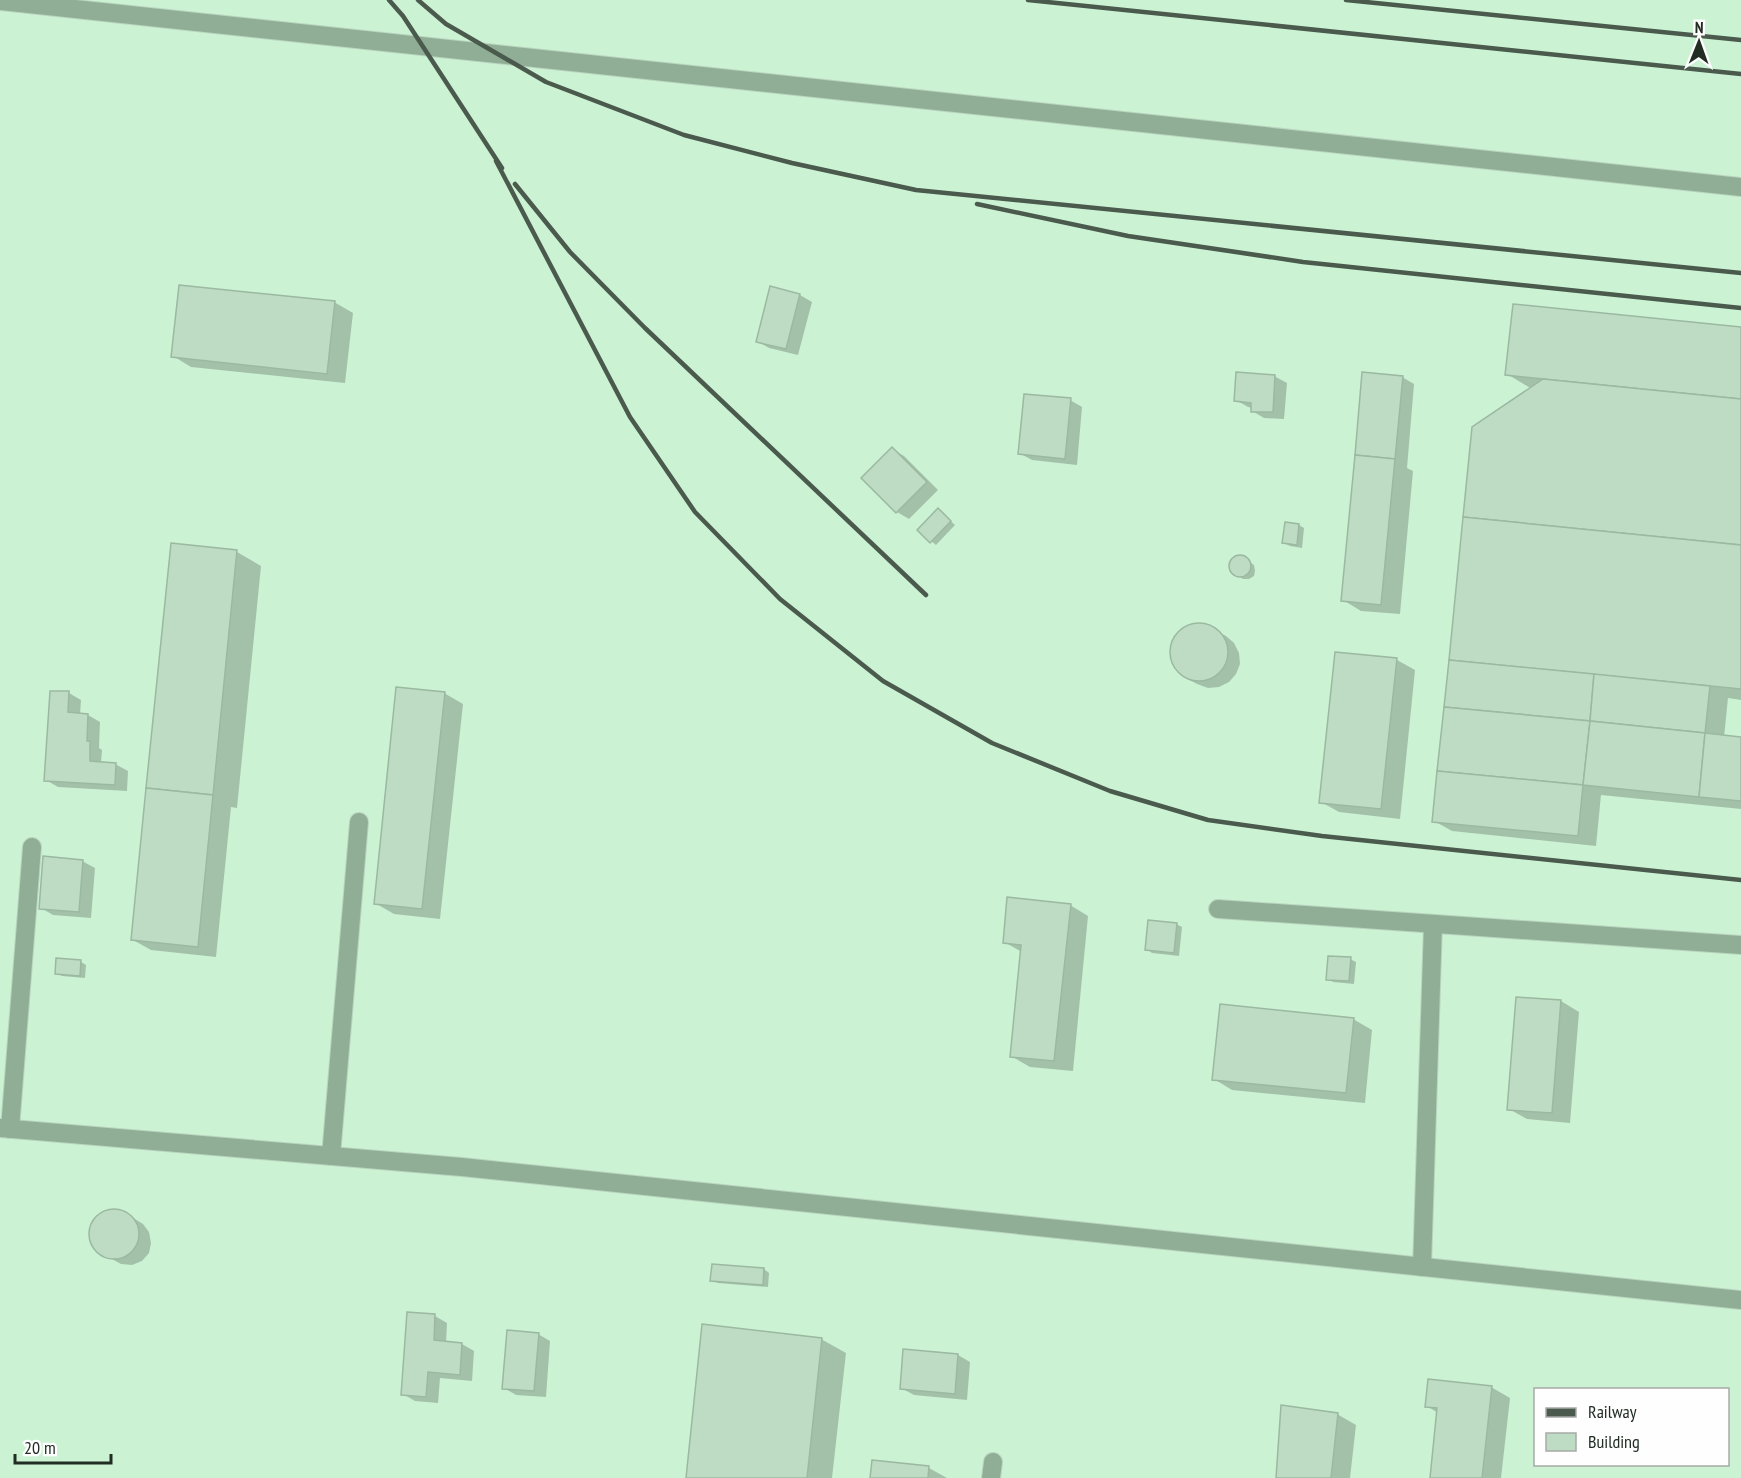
<svg xmlns="http://www.w3.org/2000/svg" width="1741" height="1478" font-family="'PT Sans Narrow',sans-serif">
<rect width="100%" height="100%" fill="#dbfae1"/>
<path fill="#ccf2d4" fill-rule="evenodd" d="M0 0H1741V1478H0ZM1536 1390H1728V1464H1536Z"/>
<g fill="#0003">
<polygon points="771,287 800,295 812,302 798,355 769,348 757,341"/>
<polygon points="334,302 353,313 345,383 191,367 173,356"/>
<polygon points="1741,328 1741,700 1728,698 1724,737 1741,738 1741,809 1601,795 1596,846 1452,831 1434,821 1532,389 1507,374"/>
<polygon points="1274,376 1287,383 1284,419 1264,418 1252,411 1252,408 1248,407 1236,400"/>
<polygon points="1402,377 1414,384 1407,468 1413,471 1400,614 1361,611 1343,600"/>
<polygon points="1070,400 1082,407 1077,465 1032,460 1019,453"/>
<polygon points="892,449 904,456 938,490 909,519 897,512 863,478"/>
<polygon points="938,510 955,525 936,545 931,541"/>
<polygon points="1299,525 1304,528 1302,548 1290,546 1284,543"/>
<polygon points="237,552 261,566 237,808 231,807 216,957 151,950 133,940"/>
<polygon points="1237,558 1243,558 1254,565 1255,571 1254,576 1249,579 1243,579 1232,572 1230,566 1232,561"/>
<polygon points="1202,624 1226,636 1234,643 1239,653 1240,664 1236,674 1229,682 1219,687 1208,688 1197,684 1184,677 1176,669 1171,660 1171,649 1174,638 1181,630 1191,625"/>
<polygon points="1336,654 1397,660 1415,670 1400,819 1339,812 1321,802"/>
<polygon points="69,693 81,700 80,715 88,715 100,722 99,748 102,750 101,763 115,764 128,771 127,791 58,787 46,780"/>
<polygon points="444,693 463,704 440,919 394,914 375,903"/>
<polygon points="82,861 95,868 91,918 53,915 41,908"/>
<polygon points="1070,905 1088,916 1073,1071 1030,1067 1011,1056 1022,952 1004,942"/>
<polygon points="1176,924 1182,927 1179,956 1152,953 1147,949"/>
<polygon points="1350,959 1356,962 1354,984 1333,982 1328,979"/>
<polygon points="81,962 86,965 85,978 62,976 57,973"/>
<polygon points="1518,998 1561,1001 1579,1012 1570,1123 1527,1119 1509,1109"/>
<polygon points="1353,1019 1372,1030 1365,1103 1232,1090 1214,1079"/>
<polygon points="110,1211 121,1211 130,1216 143,1224 149,1232 151,1243 149,1253 142,1261 132,1265 121,1264 99,1252 92,1243 91,1233 93,1222 100,1215"/>
<polygon points="764,1269 769,1273 768,1287 718,1283 712,1280"/>
<polygon points="409,1314 435,1316 447,1323 446,1343 462,1344 474,1351 472,1381 440,1378 438,1403 415,1401 403,1394"/>
<polygon points="538,1334 550,1341 546,1397 516,1395 504,1388"/>
<polygon points="821,1339 846,1353 832,1478 687,1478"/>
<polygon points="958,1355 970,1362 967,1400 914,1395 901,1388"/>
<polygon points="1491,1387 1510,1398 1501,1478 1431,1478 1438,1413 1427,1406"/>
<polygon points="1337,1414 1356,1425 1350,1478 1277,1478"/>
<polygon points="929,1468 947,1478 872,1478"/>
</g>
<g fill="#bddcc3" stroke="#9bb9a1" stroke-width="1.5">
<polygon points="179,285 335,301 327,374 171,357"/>
<polygon points="770,286 800,294 786,349 756,342"/>
<polygon points="1513,304 1741,327 1741,399 1505,375"/>
<polygon points="1236,372 1275,375 1273,412 1251,412 1251,403 1234,401"/>
<polygon points="1362,372 1403,376 1395,459 1355,455"/>
<polygon points="1543,379 1741,399 1741,545 1463,517 1472,427"/>
<polygon points="1024,394 1071,398 1065,459 1018,454"/>
<polygon points="892,447 927,482 896,513 861,478"/>
<polygon points="1355,455 1395,459 1381,605 1341,601"/>
<polygon points="938,508 951,521 930,543 917,530"/>
<polygon points="1463,517 1741,545 1741,689 1449,660"/>
<polygon points="1285,522 1299,524 1297,545 1282,543"/>
<polygon points="171,543 237,550 213,795 146,788"/>
<circle cx="1240" cy="566" r="11"/>
<circle cx="1199" cy="652" r="29"/>
<polygon points="1335,652 1397,658 1381,809 1319,803"/>
<polygon points="1449,660 1594,674 1590,721 1444,707"/>
<polygon points="1594,674 1710,686 1705,733 1590,721"/>
<polygon points="396,687 445,692 422,909 374,904"/>
<polygon points="50,691 69,691 68,712 88,714 87,741 90,741 90,761 116,763 115,785 44,781"/>
<polygon points="1444,707 1590,721 1583,785 1437,771"/>
<polygon points="1590,721 1705,733 1699,797 1583,785"/>
<polygon points="1705,733 1741,737 1741,801 1699,797"/>
<polygon points="1437,771 1583,785 1578,836 1432,822"/>
<polygon points="146,788 213,795 198,947 131,940"/>
<polygon points="43,856 83,860 79,912 39,909"/>
<polygon points="1007,897 1071,904 1054,1061 1010,1057 1021,945 1003,943"/>
<polygon points="1148,920 1177,923 1174,953 1145,950"/>
<polygon points="1328,956 1351,957 1349,981 1326,980"/>
<polygon points="56,958 81,960 80,976 55,974"/>
<polygon points="1516,997 1561,1000 1552,1113 1507,1110"/>
<polygon points="1220,1004 1354,1018 1346,1093 1212,1080"/>
<circle cx="114" cy="1234" r="25"/>
<polygon points="712,1264 764,1268 763,1285 710,1281"/>
<polygon points="407,1312 435,1314 434,1340 462,1343 460,1375 428,1372 426,1397 401,1395"/>
<polygon points="702,1324 822,1338 807,1478 686,1478"/>
<polygon points="507,1330 539,1333 534,1391 502,1389"/>
<polygon points="903,1349 958,1354 955,1394 900,1389"/>
<polygon points="1428,1379 1492,1386 1482,1478 1430,1478 1437,1408 1425,1407"/>
<polygon points="1281,1405 1338,1413 1331,1478 1276,1478"/>
<polygon points="872,1460 929,1466 928,1478 870,1478"/>
</g>
<g fill="none" stroke-linecap="round" stroke-linejoin="round">
<g stroke="#bad5bf" stroke-width="20">
<g id="lane">
<polyline points="0,1 1741,187"/>
<polyline points="1218,909 1741,945"/>
<polyline points="0,1128 462,1167 1741,1300"/>
<polyline points="10,1129 32,847"/>
<polyline points="331,1156 359,822"/>
<polyline points="1422,1267 1433,924"/>
<polyline points="991,1478 993,1462"/>
</g>
</g>
<use href="#lane" stroke="#90ae96" stroke-width="18"/>
<g stroke="#4a5a4d" stroke-width="4.5">
<polyline points="389,0 403,16 502,168"/>
<polyline points="418,0 446,24 546,82 684,135 792,163 916,190 1741,273"/>
<polyline points="1028,0 1741,74"/>
<polyline points="1346,0 1741,40"/>
<polyline points="496,161 630,417 695,512 780,599 883,681 992,743 1110,791 1208,820 1322,836 1741,880"/>
<polyline points="515,184 570,252 645,328 926,595"/>
<polyline points="977,204 1128,236 1303,262 1741,308"/>
</g>
</g>
<rect x="1534" y="1388" width="195" height="78" fill="#fefefe" stroke="#a6aaa6" stroke-width="1.5"/>
<rect x="1546" y="1408" width="30" height="9" fill="#4a5a4d" stroke="#a6aaa6" stroke-width="1.5"/>
<text x="1588" y="1418" font-size="18" fill="#212d23">Railway</text>
<rect x="1546" y="1433" width="30" height="18" fill="#bddcc3" stroke="#a6aaa6" stroke-width="1.5"/>
<text x="1588" y="1448" font-size="18" fill="#212d23">Building</text>
<g transform="translate(1699 42) rotate(1)" stroke="#fefefe" stroke-width="4.5" paint-order="stroke">
<path d="M0-4.5L10 22L0 15L-10 22Z" fill="#212d23"/>
<text y="-9" font-size="16" font-weight="bold" text-anchor="middle" fill="#212d23">N</text>
</g>
<path d="M15 1454v9h96v-9" fill="none" stroke="#212d23" stroke-width="3"/>
<text x="24" y="1454" font-size="18" fill="#212d23" stroke="#fefefe" stroke-width="4.5" paint-order="stroke">20 m</text>
</svg>
